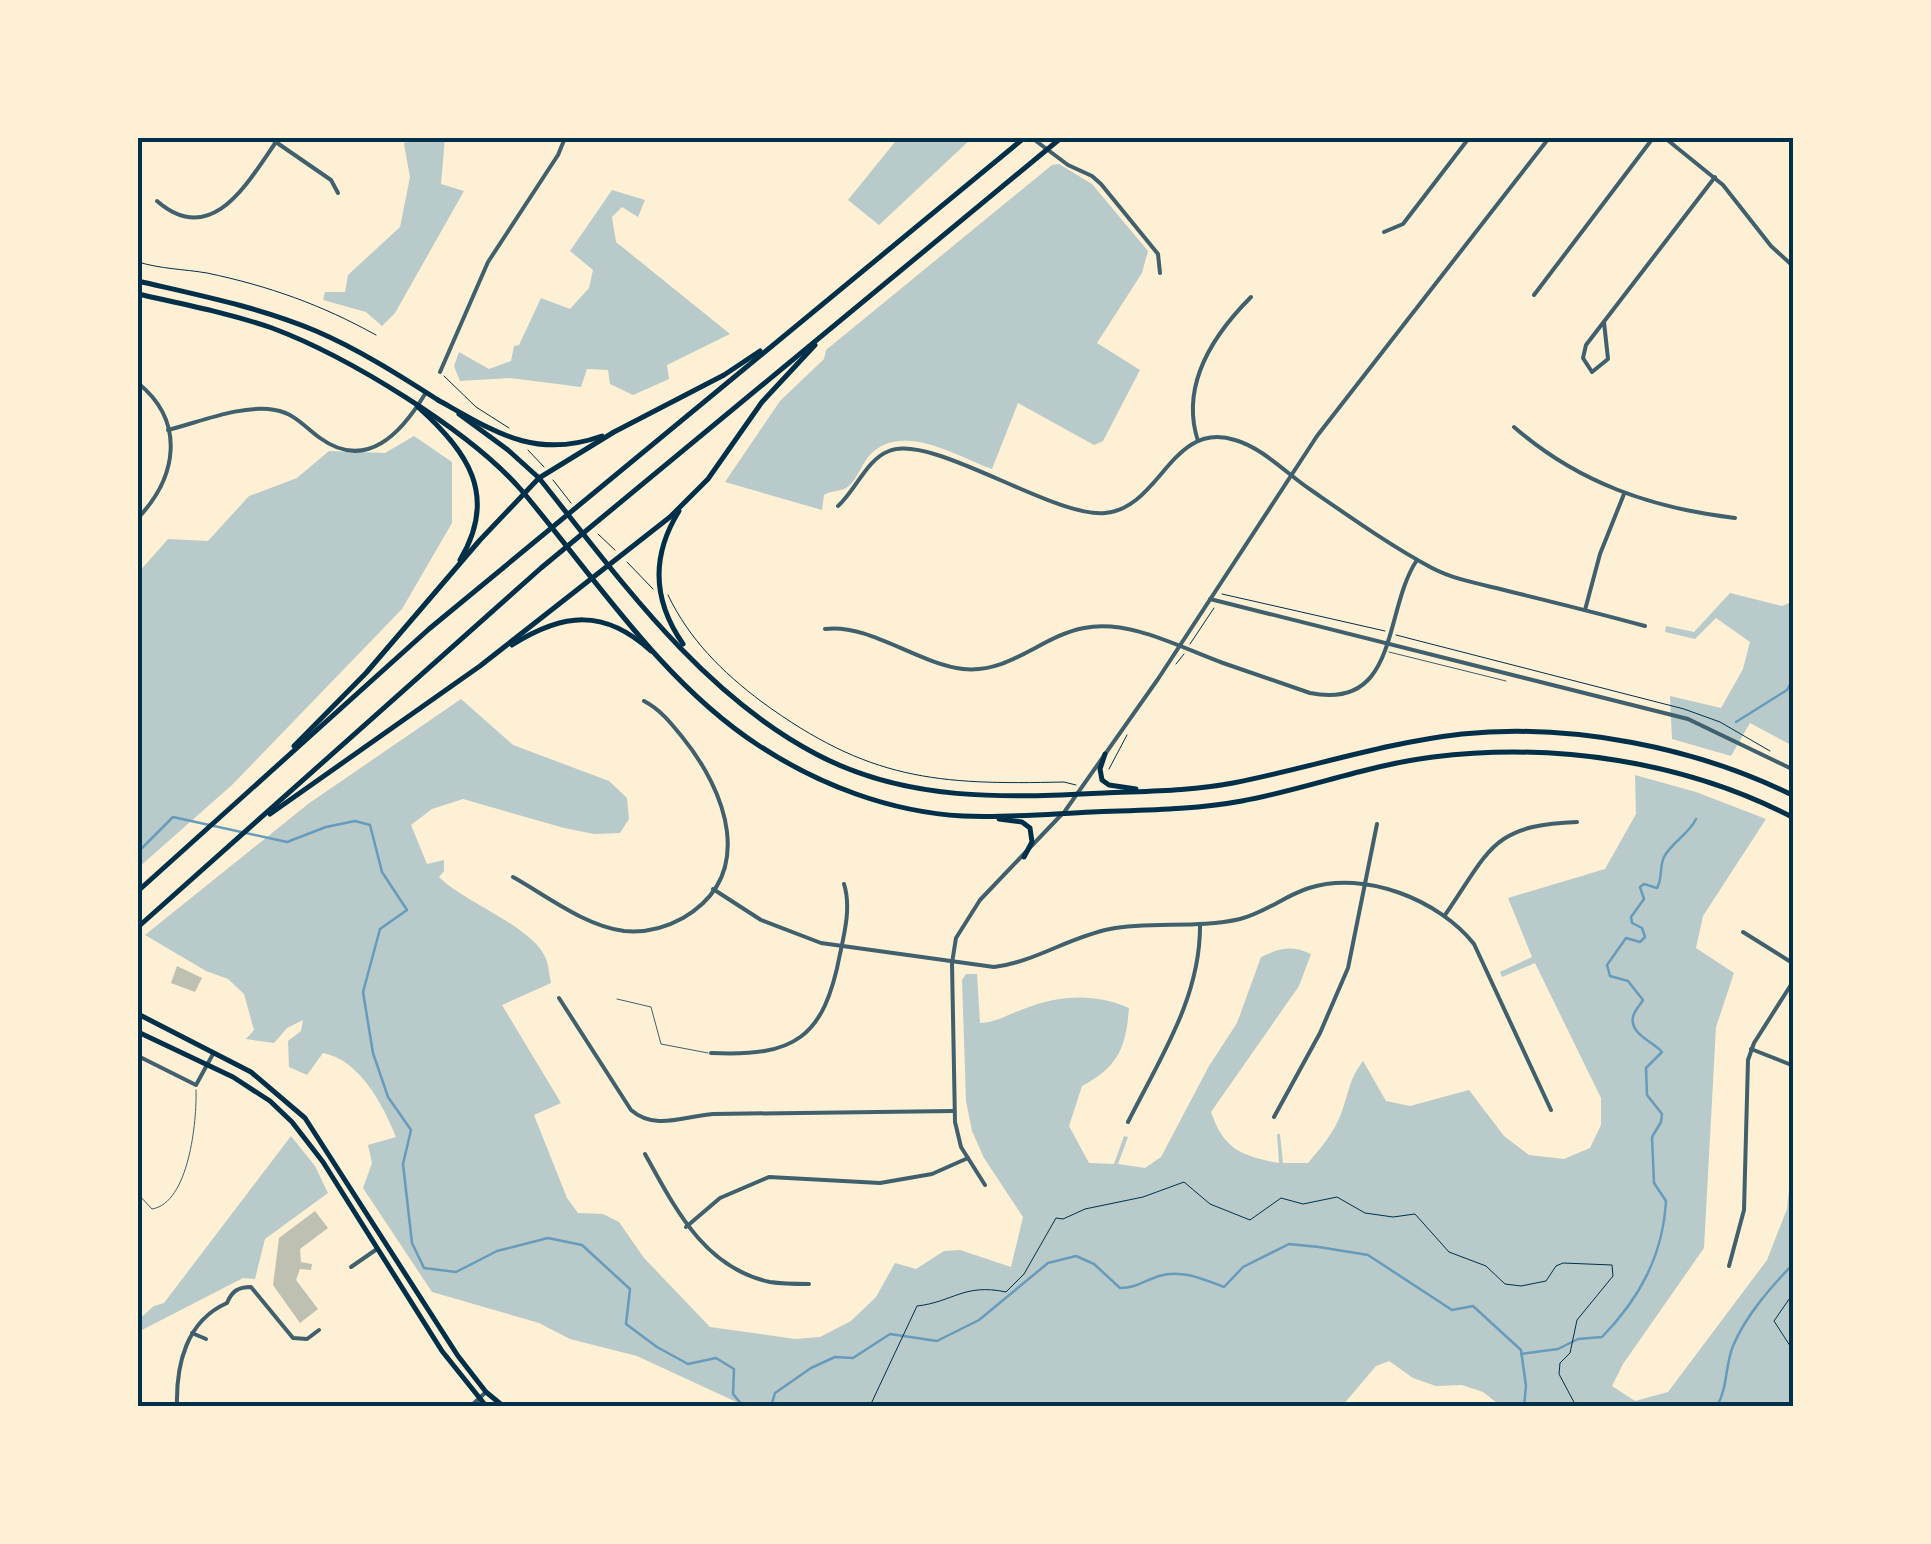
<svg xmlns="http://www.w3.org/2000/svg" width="1931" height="1544" font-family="'Exo 2',sans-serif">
<rect width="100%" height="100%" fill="#fdf0d5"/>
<g fill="#b9caca">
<polygon points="408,138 445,138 441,184 464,191 395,313 382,326 366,312 323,300 325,292 345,292 348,275 400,227 410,177 404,144"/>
<polygon points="890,138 972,138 879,225 848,200 895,142"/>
<path d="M1059 164 1092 184 1148 251 1142 273 1097 343 1140 370 1103 441 1094 445 1018 403 992 469C959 457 907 424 874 451 862 460 858 481 846 488 839 492 832 490 824 495L822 510 725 482 780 401 824 359 826 350 1052 165Z"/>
<polygon points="612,190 645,200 638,217 622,207 612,217 616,242 730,334 667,365 669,379 633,395 610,384 608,370 587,369 581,387 510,378 460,381 454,366 459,352 489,369 511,361 514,346 519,345 541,298 570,309 589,288 593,270 570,251"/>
<polygon points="414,436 452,462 452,523 402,609 232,785 138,868 138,573 168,539 208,541 249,496 297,478 329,451 385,453"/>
<polygon points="1730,593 1782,606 1791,602 1793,593 1793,746 1750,723 1731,756 1672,739 1670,696 1721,708 1743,669 1750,642 1716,618 1695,639 1665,632 1666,626 1694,632"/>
<path d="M461 699 513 745 609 781 627 798 629 819 620 833 594 834 564 828 463 799 432 809 411 825 427 864 444 860V871L439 877C465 903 534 927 546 959 549 966 549 975 551 983L502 1005 561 1103 534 1115 567 1198 578 1213 603 1214 619 1222 644 1258 710 1327 795 1339 820 1337 851 1321 876 1297 895 1263 916 1269 944 1251 960 1250 1011 1267 1023 1217 984 1158 972 1131 966 1101 962 980 966 974H977L980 1023C998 1022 1009 1014 1026 1008 1060 995 1095 993 1129 1008 1126 1048 1118 1067 1082 1086L1069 1126 1089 1163 1114 1164 1124 1136 1128 1137 1118 1164 1145 1168 1161 1157 1209 1066 1237 1023 1261 957C1280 948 1291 945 1311 954L1299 986 1211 1112C1224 1150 1242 1156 1279 1163L1277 1134H1280L1283 1163H1308C1321 1148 1334 1132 1341 1114 1349 1093 1348 1081 1363 1061L1386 1101 1410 1106 1469 1090 1504 1136 1529 1155 1564 1159 1590 1148 1601 1125V1098L1535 963 1502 977 1500 972 1532 957 1508 898 1605 869 1636 814 1635 775 1696 792 1766 819 1703 916 1696 948 1734 973 1716 1027 1704 1248 1623 1364 1612 1386 1635 1401 1668 1392 1767 1260 1787 1209 1793 1151V1406H1501L1483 1392 1462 1385 1436 1386 1413 1378 1389 1361 1376 1366 1342 1406H745L637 1356 570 1339 539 1323 432 1292 363 1188 372 1163 368 1145 396 1137C383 1105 360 1060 323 1053L307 1075 289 1067 288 1041 301 1031 303 1020 287 1028 274 1043 246 1039 254 1030 244 994 228 979 206 971 145 935 308 804Z"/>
<polygon points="291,1136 315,1166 328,1193 265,1239 255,1279 243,1278 138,1332 138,1320 154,1306 164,1303"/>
</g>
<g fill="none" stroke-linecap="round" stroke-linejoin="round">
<g stroke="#669bbc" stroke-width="2.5">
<polyline points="1736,722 1787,690 1794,678"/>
<polyline points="138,852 173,817 287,842 326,827 355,821 370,825 382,872 407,910 380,929 363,992 373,1053 388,1097 411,1130 403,1164 412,1243 424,1268 456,1272 497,1251 548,1238 582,1245 630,1289 626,1324 657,1347 688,1364 716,1358 734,1369 733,1394 743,1406"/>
<path d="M1521 1354 1558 1349 1578 1339 1602 1337C1640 1298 1663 1255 1666 1201L1654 1183 1652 1137 1661 1122 1662 1114 1647 1095 1646 1068 1662 1052C1654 1042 1626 1033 1634 1014 1636 1009 1640 1005 1643 1000L1628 981 1610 976 1607 965 1626 938 1640 942 1645 937 1642 928 1632 923 1631 917 1644 899 1640 887 1644 884 1657 888C1663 878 1659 867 1664 857 1672 842 1689 834 1696 819"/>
<path d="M763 1406 772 1403 775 1393 811 1368 835 1357 853 1358 890 1334 937 1341 979 1320 1048 1263 1076 1256 1094 1264 1120 1288C1136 1288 1144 1281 1159 1276 1181 1269 1203 1279 1224 1287L1243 1267 1289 1244 1319 1247 1368 1255 1452 1310 1473 1306 1521 1350 1526 1386 1524 1406"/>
<path d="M1717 1406C1728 1387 1725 1365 1733 1346 1746 1315 1771 1287 1794 1263"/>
</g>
</g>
<g fill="#bec0b2">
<polygon points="177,966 202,978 195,992 171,983"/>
<polygon points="315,1211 328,1228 300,1249 301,1262 312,1264 311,1270 300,1269 296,1280 318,1309 300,1323 273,1285 279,1238"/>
</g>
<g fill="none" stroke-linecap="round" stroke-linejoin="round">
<g stroke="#003049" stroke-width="1">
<path d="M138 262C161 269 183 269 207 273 269 286 322 305 376 335"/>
<polyline points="444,376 476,407 509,428"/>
<polyline points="528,450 544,467"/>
<polyline points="553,480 571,503"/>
<polyline points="598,534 615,550"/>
<polyline points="627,562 653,589"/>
<polyline points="1222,594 1385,631"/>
<path d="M668 595C689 639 722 672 762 702 869 780 936 785 1064 782L1076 785"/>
<polyline points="1396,635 1684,709 1720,722 1770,751"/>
<polyline points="1190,644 1214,608"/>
<polyline points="1176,664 1184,654"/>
<polyline points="1109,769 1127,735"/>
<polyline points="1794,1292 1774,1321 1794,1352"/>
<path d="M870 1406 917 1306C953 1302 964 1283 1006 1292L1024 1274 1056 1218 1063 1219 1085 1209 1143 1197 1184 1182 1210 1204 1250 1220 1281 1198 1303 1204 1337 1197 1365 1213 1393 1217 1415 1214 1449 1252 1486 1266 1505 1284 1521 1286 1546 1281 1556 1266 1563 1263 1612 1265 1613 1276 1577 1320 1570 1353 1560 1363 1559 1374 1576 1406"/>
</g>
<g stroke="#3f606c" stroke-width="1">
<polyline points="1389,652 1506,681"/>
<polyline points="617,999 651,1007 661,1044 708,1053"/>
<path d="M138 1194 152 1209C189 1203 197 1121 196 1090"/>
</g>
<g stroke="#3f606c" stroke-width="4">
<polyline points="270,138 331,180 338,193"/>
<polyline points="1032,138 1068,165 1092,176 1101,184 1158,254 1160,273"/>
<polyline points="1665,138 1723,185 1771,246 1794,267"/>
<path d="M157 201C212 249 248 182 276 142"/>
<polyline points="1384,232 1403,224 1469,138"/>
<polyline points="1534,295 1653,138"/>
<polyline points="1604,322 1608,359 1592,372 1583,358 1586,345 1715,177"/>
<polyline points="440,372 488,262 558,155 565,138"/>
<path d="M138 383C186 422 177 477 138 518"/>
<path d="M1514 427C1578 483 1652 508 1735 518"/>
<path d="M168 430C200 422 242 404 275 410 294 413 305 427 320 438 367 472 402 432 425 394"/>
<path d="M1198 441C1180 386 1213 335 1251 297"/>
<path d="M838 506C856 490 866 460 889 451 932 433 1053 518 1105 513 1161 508 1171 420 1235 440 1263 448 1287 474 1311 490 1350 517 1391 546 1432 568 1457 581 1486 585 1512 592 1557 603 1601 614 1645 626"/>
<polyline points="1210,599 1688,719 1794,770"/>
<polyline points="1585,610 1600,554 1624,494"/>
<path d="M825 629C868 623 919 664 963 669 1010 674 1041 636 1084 628 1130 619 1181 648 1223 663 1252 673 1281 683 1310 693 1400 711 1383 610 1417 560"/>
<path d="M513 877C547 896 585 926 624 931 645 933 665 928 683 918 758 874 725 790 683 738 671 723 661 710 644 701"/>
<path d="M713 889 761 920 821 943 994 967C1035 962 1069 937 1110 929 1152 921 1197 929 1240 919 1265 913 1284 896 1309 888 1365 870 1439 900 1474 944L1551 1110"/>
<path d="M1445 915C1490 850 1491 825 1577 822"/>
<polyline points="1743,932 1794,964"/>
<path d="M559 998 631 1110C655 1131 684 1116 713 1114L954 1111"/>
<polyline points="1751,1049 1794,1066"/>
<path d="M711 1053C795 1057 824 1038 840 954 845 931 851 906 844 884"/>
<polyline points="138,1056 196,1085 213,1054"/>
<polyline points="1274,1117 1320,1033 1348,968 1377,824"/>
<path d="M1128 1122C1160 1058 1201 997 1200 924"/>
<path d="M645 1154C675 1208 704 1268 770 1282 783 1284 797 1284 809 1284"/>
<polyline points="985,1185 961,1147 955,1122 952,963 956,938 980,900 1063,813"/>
<polyline points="686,1227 720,1198 769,1177 880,1183 932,1174 968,1158"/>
<polyline points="1729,1266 1744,1210 1748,1060 1754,1043 1794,980"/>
<polyline points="351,1267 377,1249"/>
<polyline points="192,1333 206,1339"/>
<path d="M177 1406C176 1365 186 1321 227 1303 232 1291 238 1287 251 1287L293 1338 307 1339 319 1330"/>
<polyline points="471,1406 486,1392"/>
</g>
<polyline stroke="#3f606c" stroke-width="4" points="1065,811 1158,679 1317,436 1549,138"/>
<g stroke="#003049" stroke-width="5">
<path d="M138 281C198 295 259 307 316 331 358 349 399 375 438 400"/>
<path d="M138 294C182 304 229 313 272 328 347 356 471 431 523 492"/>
<polyline points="459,414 508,450 539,478"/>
</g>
<g stroke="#003049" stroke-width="5">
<polyline points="138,1014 251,1072 305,1118 458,1356 486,1392 503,1406"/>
<polyline points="138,1032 233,1077 270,1101 292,1122 323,1162 442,1351 486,1406"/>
</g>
<g stroke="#003049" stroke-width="5">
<path d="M438 400C495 432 535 460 602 436"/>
<path d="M418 407C467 451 499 495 460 560"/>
<path d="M539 478C619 578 700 693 816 754 906 802 1005 798 1104 793 1147 791 1190 791 1233 783 1310 768 1383 743 1462 734 1571 723 1696 747 1794 796"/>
<path d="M523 492C595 578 663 683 758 745 819 785 890 812 963 816 1006 818 1049 814 1092 812 1142 810 1193 810 1242 801 1307 789 1368 765 1433 757 1554 742 1685 761 1794 818"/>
<path d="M679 511C651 556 653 601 683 644"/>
<path d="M512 645C563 613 604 608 651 651"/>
<polyline points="294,746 366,673 480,540 539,478 614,432 724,375 760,351"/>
<polyline points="1105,754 1100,769 1102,780 1109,785 1136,789"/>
<polyline points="270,814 480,666 670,517 708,479 762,402 815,345"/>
<polyline points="999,819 1022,822 1030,828 1032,842 1024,857"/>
<polyline points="138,891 429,629 1024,138"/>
<polyline points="138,927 541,568 1061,138"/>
</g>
</g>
<rect width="1931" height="1544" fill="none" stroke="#fdf0d5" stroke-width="280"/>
<rect x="140" y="140" width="1651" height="1264" fill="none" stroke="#003049" stroke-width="4"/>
</svg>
